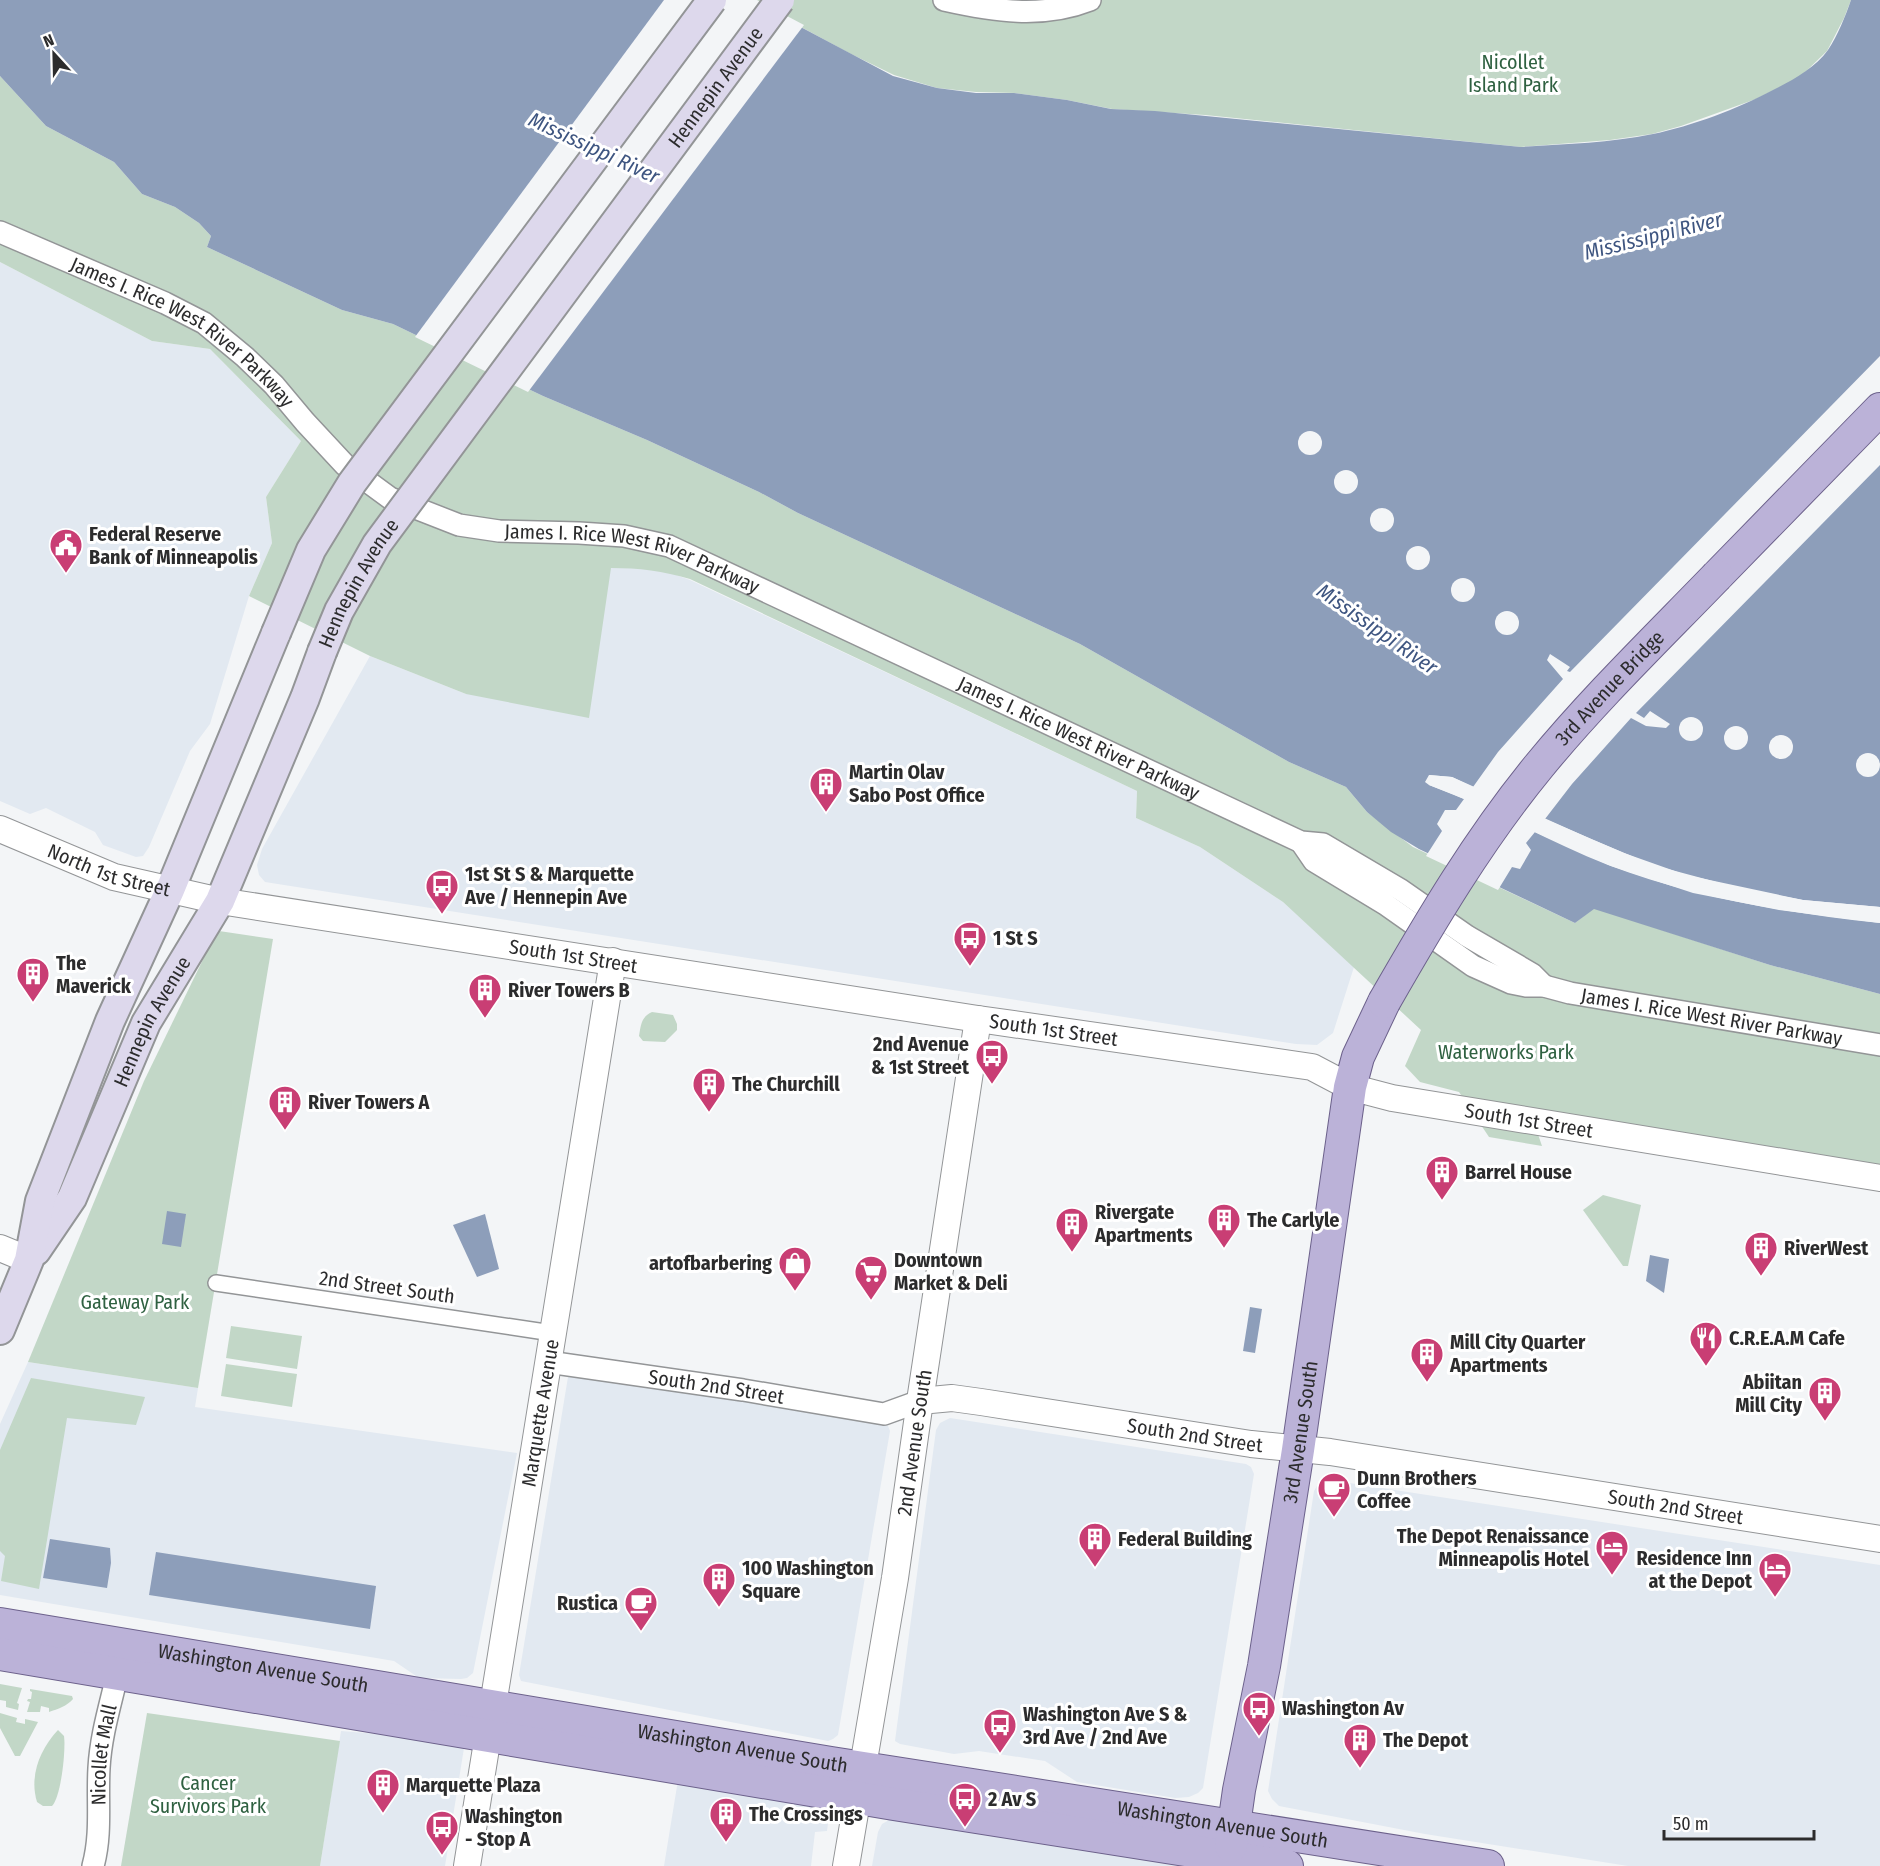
<svg xmlns="http://www.w3.org/2000/svg" width="1880" height="1866" font-family="'Fira Sans Condensed',sans-serif">
<rect width="100%" height="100%" fill="#f3f5f7"/>
<g fill="#e2e9f1">
<polygon points="0,262 152,341 210,349 301,441 266,497 272,543 249,596 210,724 190,751 149,847 143,856 136,857 103,845 95,832 46,808 30,814 0,801"/>
<polygon points="611,568 646,568 668,572 690,580 1137,791 1136,818 1200,847 1283,902 1354,967 1333,1033 1317,1045 1296,1044 265,882 259,875 257,865 262,849 370,656 466,694"/>
<polygon points="28,1362 198,1388 195,1407 517,1453 473,1673 467,1678 461,1679 419,1678 394,1661 0,1595 0,1424"/>
<polygon points="571,1374 883,1423 888,1426 890,1431 838,1735 833,1739 828,1741 521,1681 519,1675 568,1377"/>
<polygon points="950,1418 1246,1464 1251,1467 1254,1474 1203,1788 1198,1793 1189,1797 1175,1798 1077,1782 1045,1761 979,1751 954,1754 900,1744 895,1741 936,1430 940,1423"/>
<polygon points="1330,1480 1880,1565 1880,1866 1628,1866 1425,1834 1279,1806 1272,1799 1268,1791 1314,1491 1320,1481"/>
<polygon points="341,1731 456,1740 462,1743 464,1748 445,1866 320,1866"/>
<polygon points="678,1780 830,1808 827,1831 815,1832 811,1866 664,1866"/>
<polygon points="889,1820 1195,1863 1200,1866 872,1866 878,1832 882,1824"/>
</g>
<g fill="#c2d7c7">
<polygon points="751,0 1851,0 1844,18 1827,51 1799,78 1756,99 1681,126 1652,134 1610,140 1521,147 1205,115 1112,109 1067,100 1015,93 976,92 937,88 894,75 851,54"/>
<path d="M0 76 46 126 114 162 142 194 175 207 199 223 211 236 207 247 342 310 393 324 543 396 647 440 759 492 798 513 1080 644 1289 762 1346 787 1367 812 1413 847 1575 923 1594 908 1770 965 1880 994V1165L1529 1108 1542 1146 1489 1137 1459 1092 1420 1082 1405 1066 1421 1030 1283 902 1200 847 1136 818 1137 791 690 579C663 571 639 568 611 568L589 718 466 694 370 656 249 596 272 543 266 497 301 441 210 349 152 341 0 262Z"/>
<polygon points="219,931 273,939 198,1388 28,1362 144,1081 211,943"/>
<path d="M652 1012 673 1015 677 1024V1030L665 1042 643 1041 639 1036C641 1025 641 1017 652 1012Z"/>
<polygon points="1603,1195 1641,1205 1628,1266 1623,1266 1583,1210"/>
<polygon points="231,1326 302,1336 297,1369 226,1358"/>
<polygon points="226,1364 297,1374 292,1407 221,1396"/>
<polygon points="31,1378 145,1397 136,1425 67,1418 39,1589 1,1581 5,1556 0,1551 0,1450"/>
<polygon points="0,1684 22,1688 17,1703 19,1704 18,1710 6,1707 6,1701 0,1700"/>
<path d="M30 1689 72 1696 73 1699C67 1706 58 1709 49 1712V1708L41 1706 40 1712H27L30 1702 27 1701 28 1699H31L32 1692 30 1691Z"/>
<polygon points="0,1713 17,1718 16,1722 25,1724 25,1719 38,1722 20,1756 15,1756 0,1728"/>
<polygon points="147,1713 340,1741 320,1866 121,1866"/>
<path d="M58 1730 64 1736C66 1750 61 1797 52 1806H43L37 1802C29 1776 40 1749 58 1730Z"/>
</g>
<g fill="#8d9eba">
<path d="M0 0H750L893 76 937 88 976 93H1014L1067 100 1111 109 1155 111 1521 147C1565 144 1609 143 1653 134 1692 126 1737 109 1773 90 1793 80 1815 68 1828 50 1838 35 1845 17 1851 0H1880V907L1803 900 1735 887 1653 865 1591 839 1452 777 1429 775V785C1490 807 1547 841 1608 865 1695 898 1788 913 1880 923V994L1770 965 1594 909 1575 923 1419 849 1391 832 1367 812 1346 787 1289 762 1080 644 798 513 759 492 647 440 543 396 393 324 342 310 207 247 211 236 199 223 175 207 142 194 114 162 46 126 0 76Z"/>
<polygon points="167,1211 186,1214 181,1247 162,1244"/>
<polygon points="485,1214 499,1269 477,1277 453,1225"/>
<polygon points="1650,1255 1669,1259 1664,1293 1646,1281"/>
<polygon points="1250,1307 1262,1309 1255,1353 1243,1351"/>
<polygon points="50,1539 110,1548 111,1563 107,1588 43,1578"/>
<polygon points="156,1552 376,1586 370,1629 149,1595"/>
</g>
<g fill="#f3f5f7">
<polygon points="664,0 757,0 804,25 528,392 415,337"/>
<polygon points="1880,356 1880,465 1636,713 1644,718 1650,711 1670,724 1666,728 1646,726 1631,718 1572,784 1545,819 1624,853 1686,875 1803,900 1880,907 1880,910 1803,903 1685,878 1623,856 1451,780 1431,778 1429,781 1570,846 1612,863 1694,890 1780,907 1880,920 1880,923 1779,910 1693,893 1611,866 1535,832 1526,843 1531,850 1520,869 1512,867 1498,890 1426,856 1442,831 1437,824 1445,810 1456,810 1464,799 1429,785 1425,782 1429,775 1452,777 1473,787 1498,752 1563,679 1547,660 1550,654 1570,667 1567,671 1570,672"/>
<circle cx="1310" cy="443" r="12"/>
<circle cx="1346" cy="482" r="12"/>
<circle cx="1382" cy="520" r="12"/>
<circle cx="1418" cy="558" r="12"/>
<circle cx="1463" cy="590" r="12"/>
<circle cx="1507" cy="623" r="12"/>
<circle cx="1691" cy="729" r="12"/>
<circle cx="1736" cy="738" r="12"/>
<circle cx="1781" cy="747" r="12"/>
<circle cx="1868" cy="765" r="12"/>
</g>
<g fill="none" stroke-linecap="round" stroke-linejoin="round">
<g stroke="#939597" stroke-width="18">
<polyline id="pedestrian" points="216,1283 552,1333"/>
</g>
<g stroke="#939597" stroke-width="24">
<g id="minor">
<path d="M944 0C993 11 1042 19 1090 0"/>
<path id="s1" d="M0 232 165 303 204 323 245 357 274 385 305 422 345 465 390 498 459 525 499 531 579 533 624 536 669 546 1301 842 1323 844 1401 890 1467 936 1532 974 1544 986"/>
<path id="s2" d="M1301 842 1314 861 1385 904 1473 966 1511 983 1526 986H1544L1570 993 1880 1045"/>
<path id="s3" d="M548 1362 743 1390 884 1414 920 1401"/>
<path id="s4" d="M93 1866C102 1833 97 1801 99 1768 101 1731 113 1697 120 1662"/>
</g>
</g>
<g stroke="#939597" stroke-width="28">
<g id="tertiary">
<path id="s5" d="M0 829 114 877 220 901 978 1019 1312 1067 1350 1087 1392 1098 1880 1178"/>
<polyline points="0,1248 29,1260"/>
<path id="s6" d="M920 1401 952 1398 981 1402 1251 1444 1330 1452 1880 1539"/>
<path id="s7" d="M467 1866 613 961"/>
<path id="s8" d="M846 1866 895 1578 920 1401 978 1019"/>
</g>
</g>
<g stroke="#939597" stroke-width="32">
<g id="secondary">
<path id="s9" d="M36 1251 72 1198 146 1023 220 901 305 698 322 652"/>
<polyline points="0,1330 29,1260 40,1201 110,1021 170,890 276,633"/>
</g>
</g>
<g stroke="#6c618b" stroke-width="34">
<g id="primary">
<polyline points="1717,576 1880,409"/>
<path id="s10" d="M0 1624 831 1763 1488 1866"/>
<polyline points="0,1654 894,1804 1287,1866"/>
<path id="s11" d="M1231 1846 1239 1790 1264 1666 1298 1450 1350 1087 1358 1057 1384 1002"/>
</g>
</g>
<use href="#pedestrian" stroke="#fff" stroke-width="15"/>
<use href="#minor" stroke="#fff" stroke-width="21"/>
<use href="#tertiary" stroke="#fff" stroke-width="26"/>
<use href="#secondary" stroke="#ddd8ec" stroke-width="28"/>
<use href="#primary" stroke="#bbb2d8" stroke-width="32"/>
<g stroke="#939597" stroke-width="32" stroke-linecap="butt">
<g id="secondary-bridge">
<polyline points="276,633 311,550 352,483 712,0"/>
<path id="s12" d="M322 652 339 611 377 544 780 0"/>
</g>
</g>
<g stroke="#6c618b" stroke-width="34" stroke-linecap="butt">
<g id="primary-bridge">
<path id="s13" d="M1384 1002C1431 920 1479 839 1539 766 1594 699 1657 638 1717 576"/>
</g>
</g>
<use href="#secondary-bridge" stroke="#ddd8ec" stroke-width="28"/>
<use href="#primary-bridge" stroke="#bbb2d8" stroke-width="32"/>
</g>
<defs>
<g id="civic-pin" transform="scale(1.725)"><path d="M0 17L-7.5 6A9.5 9.5 0 1 1 7.5 6Z" fill="#c93e74" stroke="#fff"/><path d="M-.6-6.5H3V-4.5H.6V-3L4-1V1h2V6H-6V1h2V-1L-.6-3ZM-1.2 2.5V6h2.4V2.5Z" fill="#fff"/></g>
<g id="building-pin" transform="scale(1.725)"><path d="M0 17L-7.5 6A9.5 9.5 0 1 1 7.5 6Z" fill="#c93e74" stroke="#fff"/><path d="M-4-6H4V6H1V3H-1V6H-4ZM-2.5-4.3h1.7v1.8h-1.7ZM.8-4.3h1.7v1.8H.8ZM-2.5-1h1.7V.8h-1.7ZM.8-1h1.7V.8H.8Z" fill="#fff"/></g>
<g id="bus-pin" transform="scale(1.725)"><path d="M0 17L-7.5 6A9.5 9.5 0 1 1 7.5 6Z" fill="#c93e74" stroke="#fff"/><path d="M-5-6H5V4H4V6H2V4H-2V6H-4V4H-5ZM-3.5-4V0h7V-4ZM-3.5 1.2v1.5H-2V1.2ZM2 1.2v1.5H3.5V1.2Z" fill="#fff"/></g>
<g id="shop-pin" transform="scale(1.725)"><path d="M0 17L-7.5 6A9.5 9.5 0 1 1 7.5 6Z" fill="#c93e74" stroke="#fff"/><path d="M-5-2.5h2.3a2.7 3.5 0 0 1 5.4 0H5L5.5 6h-11ZM-1.5-2.5h3a1.5 2.3 0 0 0-3 0Z" fill="#fff"/></g>
<g id="supermarket-pin" transform="scale(1.725)"><path d="M0 17L-7.5 6A9.5 9.5 0 1 1 7.5 6Z" fill="#c93e74" stroke="#fff"/><path d="M-6-5.5h2.5l.6 2H6L4.5 2H-2.5L-4.4-4H-6ZM-1.5 3.2a1.3 1.3 0 1 0 .1 0ZM3 3.2a1.3 1.3 0 1 0 .1 0Z" fill="#fff"/></g>
<g id="restaurant-pin" transform="scale(1.725)"><path d="M0 17L-7.5 6A9.5 9.5 0 1 1 7.5 6Z" fill="#c93e74" stroke="#fff"/><path d="M-5-6h1v4h1v-4h1v4h1v-4h1v5L-1.5 .5V6h-2V.5L-5-1ZM5-6V6H3V1.5H1.5Q1.5-4 5-6Z" fill="#fff"/></g>
<g id="cafe-pin" transform="scale(1.725)"><path d="M0 17L-7.5 6A9.5 9.5 0 1 1 7.5 6Z" fill="#c93e74" stroke="#fff"/><path d="M-5.5-4.5H6V0H3Q3 3.5 0 3.5H-2.5Q-5.5 3.5-5.5 0ZM3-3.2v2h1.7v-2ZM-6 4.5H4V6H-6Z" fill="#fff"/></g>
<g id="hotel-pin" transform="scale(1.725)"><path d="M0 17L-7.5 6A9.5 9.5 0 1 1 7.5 6Z" fill="#c93e74" stroke="#fff"/><path d="M-6-4.5h1.5V1H6V5H4.5V3h-9V5H-6ZM-4 0a1.8 1.8 0 1 1 3.6 0ZM.5 0V-2.5h3Q6-2.5 6 0Z" fill="#fff"/></g>
</defs>
<g fill-rule="evenodd">
<use href="#civic-pin" x="66" y="545"/>
<use href="#building-pin" x="826" y="784"/>
<use href="#bus-pin" x="442" y="886"/>
<use href="#bus-pin" x="970" y="938"/>
<use href="#building-pin" x="33" y="974"/>
<use href="#building-pin" x="485" y="990"/>
<use href="#bus-pin" x="992" y="1056"/>
<use href="#building-pin" x="709" y="1084"/>
<use href="#building-pin" x="285" y="1102"/>
<use href="#building-pin" x="1442" y="1172"/>
<use href="#building-pin" x="1224" y="1220"/>
<use href="#building-pin" x="1072" y="1224"/>
<use href="#building-pin" x="1761" y="1248"/>
<use href="#shop-pin" x="795" y="1263"/>
<use href="#supermarket-pin" x="871" y="1272"/>
<use href="#restaurant-pin" x="1706" y="1338"/>
<use href="#building-pin" x="1427" y="1354"/>
<use href="#building-pin" x="1825" y="1393"/>
<use href="#cafe-pin" x="1334" y="1489"/>
<use href="#building-pin" x="1095" y="1539"/>
<use href="#hotel-pin" x="1612" y="1547"/>
<use href="#hotel-pin" x="1775" y="1569"/>
<use href="#building-pin" x="719" y="1579"/>
<use href="#cafe-pin" x="641" y="1603"/>
<use href="#bus-pin" x="1259" y="1708"/>
<use href="#bus-pin" x="1000" y="1725"/>
<use href="#building-pin" x="1360" y="1740"/>
<use href="#building-pin" x="383" y="1785"/>
<use href="#bus-pin" x="965" y="1799"/>
<use href="#building-pin" x="726" y="1814"/>
<use href="#bus-pin" x="442" y="1827"/>
</g>
<g text-anchor="middle" stroke-width="6" stroke-linejoin="round" paint-order="stroke">
<g font-size="20" fill="#2f6141" stroke="#fff">
<text x="1513" y="69">Nicollet<tspan x="1513" dy="23">Island Park</tspan></text>
<text x="1506" y="1059">Waterworks Park</text>
<text x="135" y="1309">Gateway Park</text>
<text x="208" y="1790">Cancer<tspan x="208" dy="23">Survivors Park</tspan></text>
</g>
<g font-size="20" fill="#2c2c2d" stroke="#fff">
<text dy="7" stroke="none"><textPath href="#s12" startOffset="690">Hennepin Avenue</textPath></text>
<text dy="7" stroke="none"><textPath href="#s1" startOffset="210">James I. Rice West River Parkway</textPath></text>
<text dy="7" stroke="none"><textPath href="#s1" startOffset="732">James I. Rice West River Parkway</textPath></text>
<text dy="7" stroke="none"><textPath href="#s12" startOffset="78">Hennepin Avenue</textPath></text>
<text dy="7" stroke="none"><textPath href="#s13" startOffset="388">3rd Avenue Bridge</textPath></text>
<text dy="7" stroke="none"><textPath href="#s1" startOffset="1218">James I. Rice West River Parkway</textPath></text>
<text dy="7" stroke="none"><textPath href="#s5" startOffset="117">North 1st Street</textPath></text>
<text dy="7" stroke="none"><textPath href="#s5" startOffset="590">South 1st Street</textPath></text>
<text dy="7" stroke="none"><textPath href="#s2" startOffset="459">James I. Rice West River Parkway</textPath></text>
<text dy="7" stroke="none"><textPath href="#s9" startOffset="258">Hennepin Avenue</textPath></text>
<text dy="7" stroke="none"><textPath href="#s5" startOffset="1076">South 1st Street</textPath></text>
<text dy="7" stroke="none"><textPath href="#s5" startOffset="1562">South 1st Street</textPath></text>
<text transform="translate(387 1287) rotate(8)" y="7">2nd Street South</text>
<text dy="7" stroke="none"><textPath href="#s3" startOffset="170">South 2nd Street</textPath></text>
<text dy="7" stroke="none"><textPath href="#s7" startOffset="459">Marquette Avenue</textPath></text>
<text dy="7" stroke="none"><textPath href="#s11" startOffset="420">3rd Avenue South</textPath></text>
<text dy="7" stroke="none"><textPath href="#s6" startOffset="278">South 2nd Street</textPath></text>
<text dy="7" stroke="none"><textPath href="#s8" startOffset="429">2nd Avenue South</textPath></text>
<text dy="7" stroke="none"><textPath href="#s6" startOffset="764">South 2nd Street</textPath></text>
<text dy="7" stroke="none"><textPath href="#s10" startOffset="267">Washington Avenue South</textPath></text>
<text dy="7" stroke="none"><textPath href="#s10" startOffset="753">Washington Avenue South</textPath></text>
<text dy="7" stroke="none"><textPath href="#s4" startOffset="112">Nicollet Mall</textPath></text>
<text dy="7" stroke="none"><textPath href="#s10" startOffset="1239">Washington Avenue South</textPath></text>
</g>
<g font-size="20" font-weight="bold" fill="#2c2c2d" stroke="#fff" text-anchor="start">
<text x="89" y="541">Federal Reserve<tspan x="89" dy="23">Bank of Minneapolis</tspan></text>
<text x="849" y="779">Martin Olav<tspan x="849" dy="23">Sabo Post Office</tspan></text>
<text x="465" y="881">1st St S &amp; Marquette<tspan x="465" dy="23">Ave / Hennepin Ave</tspan></text>
<text x="993" y="945">1 St S</text>
<text x="56" y="970">The<tspan x="56" dy="23">Maverick</tspan></text>
<text x="508" y="997">River Towers B</text>
<text x="969" y="1051" text-anchor="end">2nd Avenue<tspan x="969" dy="23">&amp; 1st Street</tspan></text>
<text x="732" y="1091">The Churchill</text>
<text x="308" y="1109">River Towers A</text>
<text x="1465" y="1179">Barrel House</text>
<text x="1095" y="1219">Rivergate<tspan x="1095" dy="23">Apartments</tspan></text>
<text x="1247" y="1227">The Carlyle</text>
<text x="1784" y="1255">RiverWest</text>
<text x="894" y="1267">Downtown<tspan x="894" dy="23">Market &amp; Deli</tspan></text>
<text x="772" y="1270" text-anchor="end">artofbarbering</text>
<text x="1729" y="1345">C.R.E.A.M Cafe</text>
<text x="1450" y="1349">Mill City Quarter<tspan x="1450" dy="23">Apartments</tspan></text>
<text x="1802" y="1389" text-anchor="end">Abiitan<tspan x="1802" dy="23">Mill City</tspan></text>
<text x="1357" y="1485">Dunn Brothers<tspan x="1357" dy="23">Coffee</tspan></text>
<text x="1589" y="1543" text-anchor="end">The Depot Renaissance<tspan x="1589" dy="23">Minneapolis Hotel</tspan></text>
<text x="1118" y="1546">Federal Building</text>
<text x="1752" y="1565" text-anchor="end">Residence Inn<tspan x="1752" dy="23">at the Depot</tspan></text>
<text x="742" y="1575">100 Washington<tspan x="742" dy="23">Square</tspan></text>
<text x="618" y="1610" text-anchor="end">Rustica</text>
<text x="1282" y="1715">Washington Av</text>
<text x="1023" y="1721">Washington Ave S &amp;<tspan x="1023" dy="23">3rd Ave / 2nd Ave</tspan></text>
<text x="1383" y="1747">The Depot</text>
<text x="406" y="1792">Marquette Plaza</text>
<text x="988" y="1806">2 Av S</text>
<text x="749" y="1821">The Crossings</text>
<text x="465" y="1823">Washington<tspan x="465" dy="23">- Stop A</tspan></text>
</g>
<g font-size="21" font-style="italic" fill="#3e5580" stroke="#fff">
<text transform="translate(594 148) rotate(25)" y="7">Mississippi River</text>
<text transform="translate(1653 236) rotate(-14)" y="7">Mississippi River</text>
<text transform="translate(1377 629) rotate(35)" y="7">Mississippi River</text>
</g>
</g>
<g transform="translate(54 54) rotate(338)" stroke="#ffffff" stroke-width="4.5" paint-order="stroke">
<path d="M0-4.5L10 22L0 15L-10 22Z" fill="#2c2c2d"/>
<text y="-9" font-size="16" font-weight="bold" text-anchor="middle" fill="#2c2c2d">N</text>
</g>
<path d="M1664 1830v9h150v-9" fill="none" stroke="#2c2c2d" stroke-width="3"/>
<text x="1673" y="1830" font-size="18" fill="#2c2c2d" stroke="#ffffff" stroke-width="4.5" paint-order="stroke">50 m</text>
</svg>
